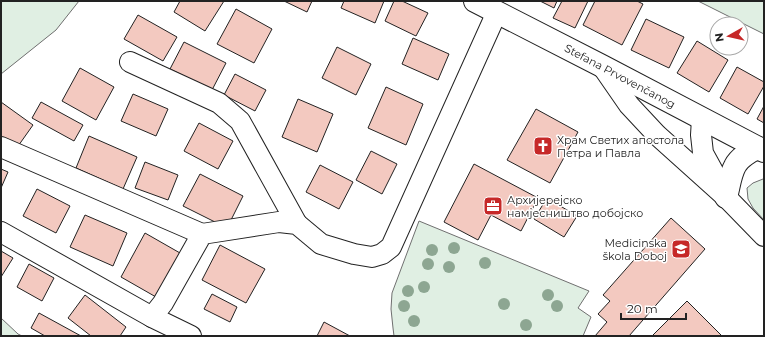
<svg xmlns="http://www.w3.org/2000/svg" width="765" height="337" font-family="Montserrat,sans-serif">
<rect width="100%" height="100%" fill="#fff"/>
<g fill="#e0efe3" stroke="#6f6f6f">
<polygon points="1,1 79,1 56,30 1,74"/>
<polygon points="698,1 764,1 764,34"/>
<polygon points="763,179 764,180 764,220 753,208 748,199 747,188 753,183"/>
<polygon points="419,221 589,291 578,308 591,317 583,336 394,336 393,328 391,309 392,293"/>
<polygon points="1,318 18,334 22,336 1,336"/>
</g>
<g fill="#f3c9c0" stroke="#222">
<polygon points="180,1 224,1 205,31 174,12"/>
<polygon points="284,1 312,1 307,12"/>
<polygon points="344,1 384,1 375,23 341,8"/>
<polygon points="394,1 402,1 428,13 416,36 385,21"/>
<polygon points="540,1 557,1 554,8"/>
<polygon points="562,1 588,1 575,28 553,18"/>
<polygon points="595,1 637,1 643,4 622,45 583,25"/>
<polygon points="236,9 272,29 254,63 217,44"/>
<polygon points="138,15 177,37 163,61 124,39"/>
<polygon points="646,19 684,37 669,68 631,50"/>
<polygon points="413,38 449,54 438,80 402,64"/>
<polygon points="697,41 728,60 709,92 677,73"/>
<polygon points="184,42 226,63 212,90 170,69"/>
<polygon points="337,47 371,64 356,95 322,78"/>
<polygon points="737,67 764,82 764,86 748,114 720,98"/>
<polygon points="80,68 114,87 96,120 62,101"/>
<polygon points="235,74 266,90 255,111 224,95"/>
<polygon points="386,87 423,104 406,145 368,128"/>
<polygon points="133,94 168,109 156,136 121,121"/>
<polygon points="298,99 333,114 317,152 282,137"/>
<polygon points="1,102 33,125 16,149 1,138"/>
<polygon points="41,102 83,125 74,141 32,118"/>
<polygon points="764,106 764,123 757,119"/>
<polygon points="536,109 578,132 550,183 507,160"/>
<polygon points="199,123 233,141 218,169 184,151"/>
<polygon points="89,136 137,157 123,189 76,168"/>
<polygon points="371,151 397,164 382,194 356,180"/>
<polygon points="145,162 178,175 168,200 135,188"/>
<polygon points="474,164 538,198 521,231 491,215 478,240 444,222"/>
<polygon points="320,165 353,182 339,209 306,192"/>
<polygon points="1,169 8,172 1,188"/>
<polygon points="200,174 243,196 227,228 183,206"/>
<polygon points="37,189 70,206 56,233 23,216"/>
<polygon points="547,198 577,216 564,237 534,219"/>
<polygon points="85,215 127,233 113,266 70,247"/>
<polygon points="671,218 705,249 629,336 595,336 607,322 598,314 610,301 603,295"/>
<polygon points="145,233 180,253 156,297 121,277"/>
<polygon points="220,245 265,269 246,303 202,280"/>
<polygon points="1,251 13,258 1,277"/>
<polygon points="29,264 54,278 42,301 17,287"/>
<polygon points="212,294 237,307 230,322 204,309"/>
<polygon points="85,295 126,327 120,336 91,336 68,318"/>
<polygon points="687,301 722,336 652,336"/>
<polygon points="39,313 81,336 45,336 31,328"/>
<polygon points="324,322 350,336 317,336"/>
</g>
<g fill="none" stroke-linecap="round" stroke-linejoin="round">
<g stroke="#222" stroke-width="22">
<g id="minor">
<polyline points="130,62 219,103 240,121 297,224"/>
<polyline points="602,66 629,105 657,135 726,197 764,236"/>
<polyline points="702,119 701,135 703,153 720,184"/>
<polyline points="1,147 202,234"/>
<polyline points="1,232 152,317 191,336"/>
<polyline points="152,317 163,303 202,234 279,222 297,224 321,244 354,254 372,257 382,254 391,247 497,12"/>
</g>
</g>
<g stroke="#222" stroke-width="24">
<g id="tertiary">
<polyline points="475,1 602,66 764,151"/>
<path d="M726 197C729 187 730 175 735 166 739 158 750 151 758 148"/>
</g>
</g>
<use href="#minor" stroke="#fff" stroke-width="20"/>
<use href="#tertiary" stroke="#fff" stroke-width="22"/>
</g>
<g fill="#8da692">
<circle cx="454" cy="248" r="6"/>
<circle cx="432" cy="250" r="6"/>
<circle cx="485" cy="263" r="6"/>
<circle cx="428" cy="264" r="6"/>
<circle cx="449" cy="267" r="6"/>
<circle cx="424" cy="287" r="6"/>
<circle cx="408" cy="291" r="6"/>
<circle cx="548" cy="295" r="6"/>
<circle cx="504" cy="304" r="6"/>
<circle cx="404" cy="306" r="6"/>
<circle cx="557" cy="306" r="6"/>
<circle cx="414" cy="321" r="6"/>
<circle cx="526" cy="325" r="6"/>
</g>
<defs>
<g id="church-square" transform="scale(1)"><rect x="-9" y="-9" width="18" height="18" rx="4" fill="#c62828" stroke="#fff"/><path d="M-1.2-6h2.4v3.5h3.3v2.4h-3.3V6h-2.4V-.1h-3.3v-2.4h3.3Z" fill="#fff"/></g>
<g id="office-square" transform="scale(1)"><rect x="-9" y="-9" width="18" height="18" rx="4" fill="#c62828" stroke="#fff"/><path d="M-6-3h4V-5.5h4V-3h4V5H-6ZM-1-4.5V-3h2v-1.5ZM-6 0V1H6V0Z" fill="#fff"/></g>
<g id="school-square" transform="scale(1)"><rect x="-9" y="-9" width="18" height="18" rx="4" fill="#c62828" stroke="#fff"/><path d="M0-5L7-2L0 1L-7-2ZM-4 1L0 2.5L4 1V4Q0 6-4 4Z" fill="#fff"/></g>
</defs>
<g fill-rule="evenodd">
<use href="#church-square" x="543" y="146"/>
<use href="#office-square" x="493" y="206"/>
<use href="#school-square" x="681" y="249"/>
</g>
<g text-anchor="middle" stroke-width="3" stroke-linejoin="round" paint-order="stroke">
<g font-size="11" fill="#222" stroke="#fff">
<text transform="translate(620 76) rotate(28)" y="4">Stefana Prvovenčanog</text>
</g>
<g font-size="11" fill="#222" stroke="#fff" text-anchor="start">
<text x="557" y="144">Храм Светих апостола<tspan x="557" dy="13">Петра и Павла</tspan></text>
<text x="507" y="204">Архијерејско<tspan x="507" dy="13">намјесништво добојско</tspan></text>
<text x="667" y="247" text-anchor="end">Medicinska<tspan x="667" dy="13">škola Doboj</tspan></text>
</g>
</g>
<rect width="765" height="337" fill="none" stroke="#222222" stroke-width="4"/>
<g transform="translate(729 36) rotate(262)"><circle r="19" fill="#ffffff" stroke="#a7a7a7"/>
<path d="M0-3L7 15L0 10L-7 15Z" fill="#c62828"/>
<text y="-6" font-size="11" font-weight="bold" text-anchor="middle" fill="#222222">N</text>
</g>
<path d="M621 313v6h65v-6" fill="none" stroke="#222222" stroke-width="2"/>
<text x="627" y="313" font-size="12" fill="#222222" stroke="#ffffff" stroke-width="3" paint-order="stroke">20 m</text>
</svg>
